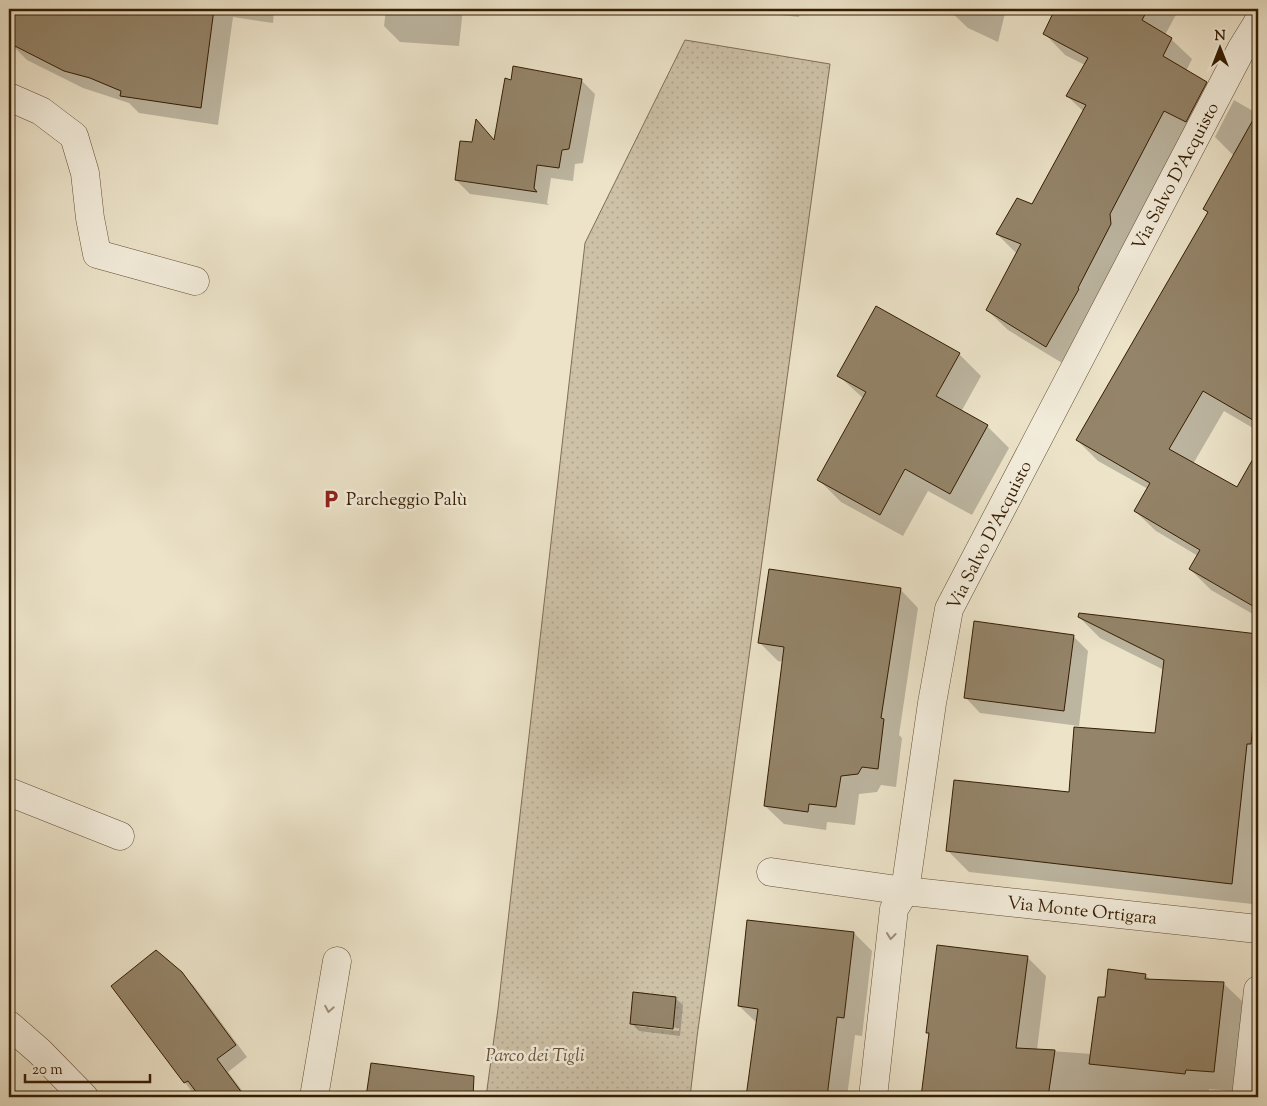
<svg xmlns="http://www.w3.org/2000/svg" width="1267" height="1106" font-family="'Sorts Mill Goudy',serif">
<defs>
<pattern id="park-dots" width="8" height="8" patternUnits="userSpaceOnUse" patternTransform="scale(1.25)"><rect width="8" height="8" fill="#cdc1a7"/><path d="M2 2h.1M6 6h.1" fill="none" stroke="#b1a58e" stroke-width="1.8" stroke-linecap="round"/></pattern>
</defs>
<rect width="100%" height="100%" fill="#ece3c9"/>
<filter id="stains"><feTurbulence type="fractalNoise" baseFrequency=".004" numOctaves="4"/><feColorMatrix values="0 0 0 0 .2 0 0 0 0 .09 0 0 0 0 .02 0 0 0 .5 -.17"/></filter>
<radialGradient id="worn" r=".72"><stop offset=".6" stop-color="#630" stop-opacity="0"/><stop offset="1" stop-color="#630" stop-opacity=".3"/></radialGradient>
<polygon fill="url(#park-dots)" stroke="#816f54" points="685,40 830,64 697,1037 690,1097 486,1097 498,1009 585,243"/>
<g fill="#0003" fill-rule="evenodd">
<polygon points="15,9 274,9 273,23 233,17 218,125 139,113 129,103 83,88 27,60 9,42"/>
<polygon points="386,9 463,9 459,46 400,42 384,26"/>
<polygon points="525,9 638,9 638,13 581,10 580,14"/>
<polygon points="723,9 800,9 799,17"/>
<polygon points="948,9 1006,9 998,42 968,28"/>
<polygon points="1056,9 1179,9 1165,35 1171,39 1192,59 1186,71 1206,83 1226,104 1067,366 1008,330 987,310 1017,254 997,234 1033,206 1084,112 1067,96 1085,65 1065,55 1045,34"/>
<polygon points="1238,9 1258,9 1251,15"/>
<polygon points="581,80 595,94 583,163 575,164 573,181 551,178 547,203 549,205 470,194 456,180 473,144 477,122 495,141 512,81"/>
<polygon points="1234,100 1253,111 1258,100 1258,431 1224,411 1193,464 1237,489 1258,452 1258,617 1211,590 1190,569 1198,556 1156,531 1135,511 1148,489 1098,461 1077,440 1208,213 1204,209 1234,156 1215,137"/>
<polygon points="959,354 981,376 961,412 987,426 1009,448 972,515 928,491 903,536 841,502 819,480 864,399 839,376"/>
<polygon points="900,589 918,608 899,735 902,738 896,787 881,785 877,792 859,794 855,825 827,822 826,830 784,824 765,806 784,662 778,661 759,642"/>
<polygon points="1080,615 1258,635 1258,848 1252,904 969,872 948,851 1070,794 1156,735 1164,670 1100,638 1079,617"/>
<polygon points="1073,636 1088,651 1079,726 980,713 965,697"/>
<polygon points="854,933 872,951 862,1036 855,1035 847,1097 748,1097 758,1024 739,1006"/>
<polygon points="1027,957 1046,976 1037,1050 1092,1054 1106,999 1145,975 1151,980 1223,983 1243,1002 1233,1091 1209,1089 1208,1097 925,1097 923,1095 930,1036 927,1032"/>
<polygon points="181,973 194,986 247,1057 228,1072 247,1097 196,1097 112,986"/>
<path d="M675 998 683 1005 680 1036 639 1031 631 1023ZM637 1023 679 1028V1031L637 1026Z"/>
<polygon points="372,1064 467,1096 467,1097 367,1097"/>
</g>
<g fill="#948469" stroke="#351d02">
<polygon points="14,9 214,9 201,108 120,96 121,91 90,78 64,71 9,43"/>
<polygon points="1055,9 1148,9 1142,20 1172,38 1163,56 1207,82 1186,122 1164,111 1110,214 1111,224 1078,288 1079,289 1046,347 986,310 1021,244 996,234 1017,198 1032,204 1086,105 1066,96 1088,58 1043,34"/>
<polygon points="513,66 582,79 569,149 562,150 559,168 537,165 534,188 537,192 455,180 460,141 472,142 476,119 494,140 505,78 511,80"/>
<polygon points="1258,111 1258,423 1203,391 1169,449 1237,487 1258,450 1258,609 1189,569 1200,550 1134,511 1150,483 1076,440 1208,212 1203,209"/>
<polygon points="876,306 960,353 936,396 988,425 950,494 905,469 880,515 817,480 866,392 837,376"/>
<polygon points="769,569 901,588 881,718 884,719 878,769 862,767 858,774 841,776 836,807 809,804 808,812 764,806 784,647 758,643"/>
<polygon points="1079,613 1258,634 1258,678 1251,744 1247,744 1232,884 946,851 954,780 1069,792 1074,727 1155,733 1164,660 1078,617"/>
<polygon points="974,621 1074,635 1064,711 964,698"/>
<polygon points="747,920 854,932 844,1018 837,1017 827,1097 746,1097 758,1009 738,1006"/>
<polygon points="937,945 1028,956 1016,1048 1055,1050 1048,1097 921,1097 929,1033 926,1033"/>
<polygon points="156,950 182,972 236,1045 217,1059 245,1097 200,1097 188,1081 184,1083 111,986"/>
<polygon points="1108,969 1146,974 1145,979 1224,982 1214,1072 1186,1070 1185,1074 1089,1064 1098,997 1105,997"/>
<polygon points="633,992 676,997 673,1029 630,1024"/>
<polygon points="371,1063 474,1076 473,1097 366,1097"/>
</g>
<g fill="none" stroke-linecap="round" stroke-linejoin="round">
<g stroke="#634e34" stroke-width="29">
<g id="minor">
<polyline points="9,97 41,111 74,136 85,173 90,218 97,254 195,281"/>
<polyline points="9,792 120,836"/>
<polyline points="771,872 905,891 1258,929"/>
<polyline points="9,1025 39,1051 84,1097"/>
<polyline points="314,1097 337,961"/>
<polyline points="873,1097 894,909 905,891 932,703 949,609 1242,48 1258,22"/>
<polyline points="1246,1097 1258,990"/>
</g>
</g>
<use href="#minor" stroke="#f3eddc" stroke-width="28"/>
</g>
<defs><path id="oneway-chevron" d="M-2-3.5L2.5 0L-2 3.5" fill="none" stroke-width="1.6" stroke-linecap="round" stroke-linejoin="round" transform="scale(1.25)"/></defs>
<g stroke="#9e8f7a">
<use href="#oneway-chevron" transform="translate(891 936) rotate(96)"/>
<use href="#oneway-chevron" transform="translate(329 1009) rotate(100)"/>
</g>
<defs>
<g id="parking-bare" transform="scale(1.5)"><path d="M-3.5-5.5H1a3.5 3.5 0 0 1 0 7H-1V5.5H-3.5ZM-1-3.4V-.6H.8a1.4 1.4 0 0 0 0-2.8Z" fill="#8f2418" stroke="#f3eddc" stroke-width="2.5" paint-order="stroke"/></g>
</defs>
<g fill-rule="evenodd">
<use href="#parking-bare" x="331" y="499"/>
</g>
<g text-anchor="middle" stroke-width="5" stroke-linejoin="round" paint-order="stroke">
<g font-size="18" fill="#351d02" stroke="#f3eddc">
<text transform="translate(1175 176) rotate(-62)" y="6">Via Salvo D'Acquisto</text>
<text transform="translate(989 535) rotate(-63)" y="6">Via Salvo D'Acquisto</text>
<text transform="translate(1082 910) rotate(6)" y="6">Via Monte Ortigara</text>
</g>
<g font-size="18" fill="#351d02" stroke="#f3eddc" text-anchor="start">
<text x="346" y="505">Parcheggio Palù</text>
</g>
<g font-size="18" font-style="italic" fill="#634e34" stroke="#f3eddc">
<text x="535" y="1061">Parco dei Tigli</text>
</g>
</g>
<rect width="1267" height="1106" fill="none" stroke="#ece3c9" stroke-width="30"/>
<rect x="10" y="10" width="1247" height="1086" fill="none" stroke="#351d02" stroke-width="2.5"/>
<rect x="15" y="15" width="1237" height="1076" fill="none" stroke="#351d02"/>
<g transform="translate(1220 48)" stroke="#f3eddc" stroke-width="4" paint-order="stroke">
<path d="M0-4L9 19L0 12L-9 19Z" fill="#351d02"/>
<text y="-8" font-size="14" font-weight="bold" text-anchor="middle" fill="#351d02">N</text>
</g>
<path d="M25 1074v8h125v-8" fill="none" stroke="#351d02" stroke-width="2.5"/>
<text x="32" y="1074" font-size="15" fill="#351d02" stroke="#f3eddc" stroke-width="4" paint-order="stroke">20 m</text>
<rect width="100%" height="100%" filter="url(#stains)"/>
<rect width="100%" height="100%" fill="url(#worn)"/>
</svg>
